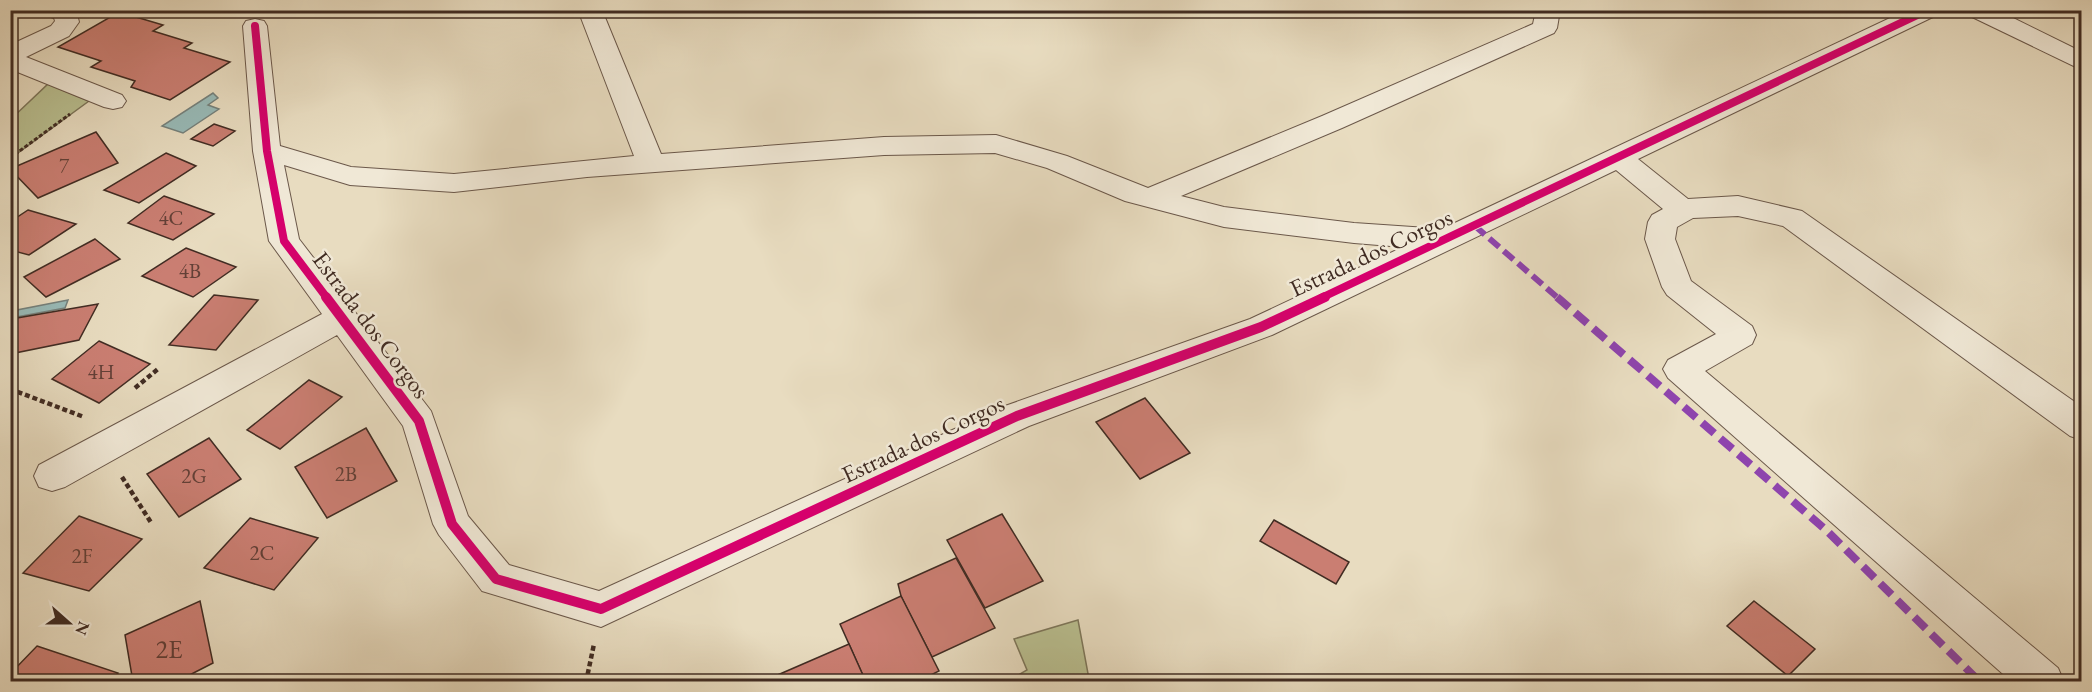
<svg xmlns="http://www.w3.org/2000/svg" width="2092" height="692" font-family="'EB Garamond',serif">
<rect width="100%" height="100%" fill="#e8dcc0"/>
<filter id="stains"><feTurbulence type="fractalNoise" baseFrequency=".00333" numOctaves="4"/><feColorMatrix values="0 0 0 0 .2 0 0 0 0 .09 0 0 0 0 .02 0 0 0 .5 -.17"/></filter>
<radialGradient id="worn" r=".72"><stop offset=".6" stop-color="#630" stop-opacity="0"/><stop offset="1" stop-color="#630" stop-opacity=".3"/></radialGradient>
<g fill="#b9bf90" stroke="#7d765a" stroke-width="1.5">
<polygon points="48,84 89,101 11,158 11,119"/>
<polygon points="1078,620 1089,679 1092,681 1008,681 1027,670 1014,639"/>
</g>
<g fill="#98bab7" stroke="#75817c" stroke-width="1.5">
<polygon points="213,93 218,98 208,105 219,109 183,133 162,126"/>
<polygon points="68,300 65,308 11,318 12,311"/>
</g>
<g fill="#ca7e72" stroke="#412c23" stroke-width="1.5">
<polygon points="119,12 163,25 153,31 192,43 184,48 230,62 170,100 131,87 135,81 91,67 101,61 58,47"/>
<polygon points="214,124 235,131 213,146 191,139"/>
<polygon points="96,132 118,163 38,198 10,169"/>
<polygon points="166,153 196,166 139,203 104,190"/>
<polygon points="164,196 214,214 173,240 128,223"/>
<polygon points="28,210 76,224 29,255 10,250 10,222"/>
<polygon points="95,239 120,259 46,297 24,277"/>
<polygon points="186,248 236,267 193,297 142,276"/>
<polygon points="214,295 258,300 216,350 169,345"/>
<polygon points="98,304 79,340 10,354 10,331 17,318"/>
<polygon points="99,341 150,364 99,403 52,379"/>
<polygon points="309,380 342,397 280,449 247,430"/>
<polygon points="1145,398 1190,453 1140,479 1096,422"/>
<polygon points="366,428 397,481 327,518 295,467"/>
<polygon points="209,438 241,479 179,517 147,474"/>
<polygon points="1002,514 1043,581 985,608 947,540"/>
<polygon points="79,516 142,539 89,591 23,573"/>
<polygon points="250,518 318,538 274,590 204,568"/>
<polygon points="1274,520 1349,562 1336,584 1260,541"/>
<polygon points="956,558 995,628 932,657 901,596 898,584"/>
<polygon points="901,596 939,671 917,682 866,682 840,624"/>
<polygon points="200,601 213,663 176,682 133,682 125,635"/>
<polygon points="1754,601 1815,649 1788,676 1727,626"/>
<polygon points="849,644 866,682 775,682 773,677"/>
<polygon points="37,646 118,673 110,682 10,682 10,674"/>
</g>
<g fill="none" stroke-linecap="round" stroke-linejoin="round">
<g stroke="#6b584a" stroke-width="2">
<g id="street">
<polygon points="42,10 76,10 79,22 69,36 26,57 122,95 126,101 122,107 113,109 104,107 10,69 10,45 51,26 55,21 54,18 45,15"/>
<path d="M578 10H602L661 154 884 137 996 135 1067 156 1148 188 1322 116 1533 24 1536 10H1560L1557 28 1554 33 1342 128 1181 196 1224 207 1354 223 1442 229 1907 10H1940L1937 15 1638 159 1688 199 1738 196 1802 211 2082 407V440L2070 436 1783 226 1738 216 1693 218 1677 227 1675 239 1691 281 1752 326 1756 335 1752 344 1705 371 2058 668 2064 682H2012L1668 378 1663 369 1668 360 1716 334 1667 295 1662 287 1645 239 1648 222 1652 215 1663 209 1616 170 1272 335 1029 426 601 627 482 591 439 535 433 524 403 426 337 335 65 487 52 491 39 487 34 476 39 465 322 314 269 241 253 151 243 26 246 21 255 19 264 21 267 26 280 146 351 167 454 174 634 156ZM995 153 1047 168 1125 201 1224 227 1354 243 1403 247 1250 319 1005 406 599 591 509 565 468 516 431 411 299 239 284 165 350 185 454 192 587 177 884 155Z"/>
<polygon points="1965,10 1997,10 2082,52 2082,70 1968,15"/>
</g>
</g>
<polyline stroke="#412c23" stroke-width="3" stroke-dasharray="4 2" stroke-linecap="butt" points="10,158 70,114"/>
<g stroke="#412c23" stroke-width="4.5" stroke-dasharray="5 3" stroke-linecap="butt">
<polyline points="135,388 158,369"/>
<polyline points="10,389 84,417"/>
<polyline points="122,477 152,524"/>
<polyline points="586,682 594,644"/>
</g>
<use href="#street" fill="#f0e8d6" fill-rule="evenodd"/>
<polyline stroke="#8e44ad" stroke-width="6" stroke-dasharray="13 6" stroke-linecap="butt" points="1475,226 1558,298"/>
<polyline stroke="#8e44ad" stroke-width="8" stroke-dasharray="16 8" stroke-linecap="butt" points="1557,297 1826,530 1980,682"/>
<g stroke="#f0e8d6" stroke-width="10">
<g id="cycleway-far1">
<polyline points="255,26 267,151 284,241 327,298"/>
<polyline points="1321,298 1928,10"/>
</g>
</g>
<g stroke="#f0e8d6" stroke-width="14">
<polyline id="cycleway" points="326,297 419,421 452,524 496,579 601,609 1017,416 1261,327 1325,297"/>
</g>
<use href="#cycleway-far1" stroke="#d6006c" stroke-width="8"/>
<use href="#cycleway" stroke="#d6006c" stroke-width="10"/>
</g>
<g text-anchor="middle" stroke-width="5" stroke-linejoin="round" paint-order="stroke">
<g font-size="21" fill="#634037">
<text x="64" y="173">7</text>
<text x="171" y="225">4C</text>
<text x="190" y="278">4B</text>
<text x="101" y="379">4H</text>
<text x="346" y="481">2B</text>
<text x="194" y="483">2G</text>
<text x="262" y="560">2C</text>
<text x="82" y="563">2F</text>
</g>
<g font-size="24" fill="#412c23" stroke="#f0e8d6">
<text transform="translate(1371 253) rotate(-25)" y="8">Estrada dos Corgos</text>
<text transform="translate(371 325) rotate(53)" y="8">Estrada dos Corgos</text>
<text transform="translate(923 439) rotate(-25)" y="8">Estrada dos Corgos</text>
</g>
<g font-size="26" fill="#634037">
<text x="169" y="658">2E</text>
</g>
</g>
<rect width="2092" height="692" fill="none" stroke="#e8dcc0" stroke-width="36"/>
<rect x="12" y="12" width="2068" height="668" fill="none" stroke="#412c23" stroke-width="3"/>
<rect x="18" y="18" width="2056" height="656" fill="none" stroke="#412c23" stroke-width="1.5"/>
<g transform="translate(69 623) rotate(111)" stroke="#f0e8d6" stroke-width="4.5" paint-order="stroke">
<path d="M0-4.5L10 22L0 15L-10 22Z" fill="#412c23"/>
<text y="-9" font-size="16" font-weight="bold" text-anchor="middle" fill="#412c23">N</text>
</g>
<rect width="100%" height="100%" filter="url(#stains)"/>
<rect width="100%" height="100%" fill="url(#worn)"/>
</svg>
